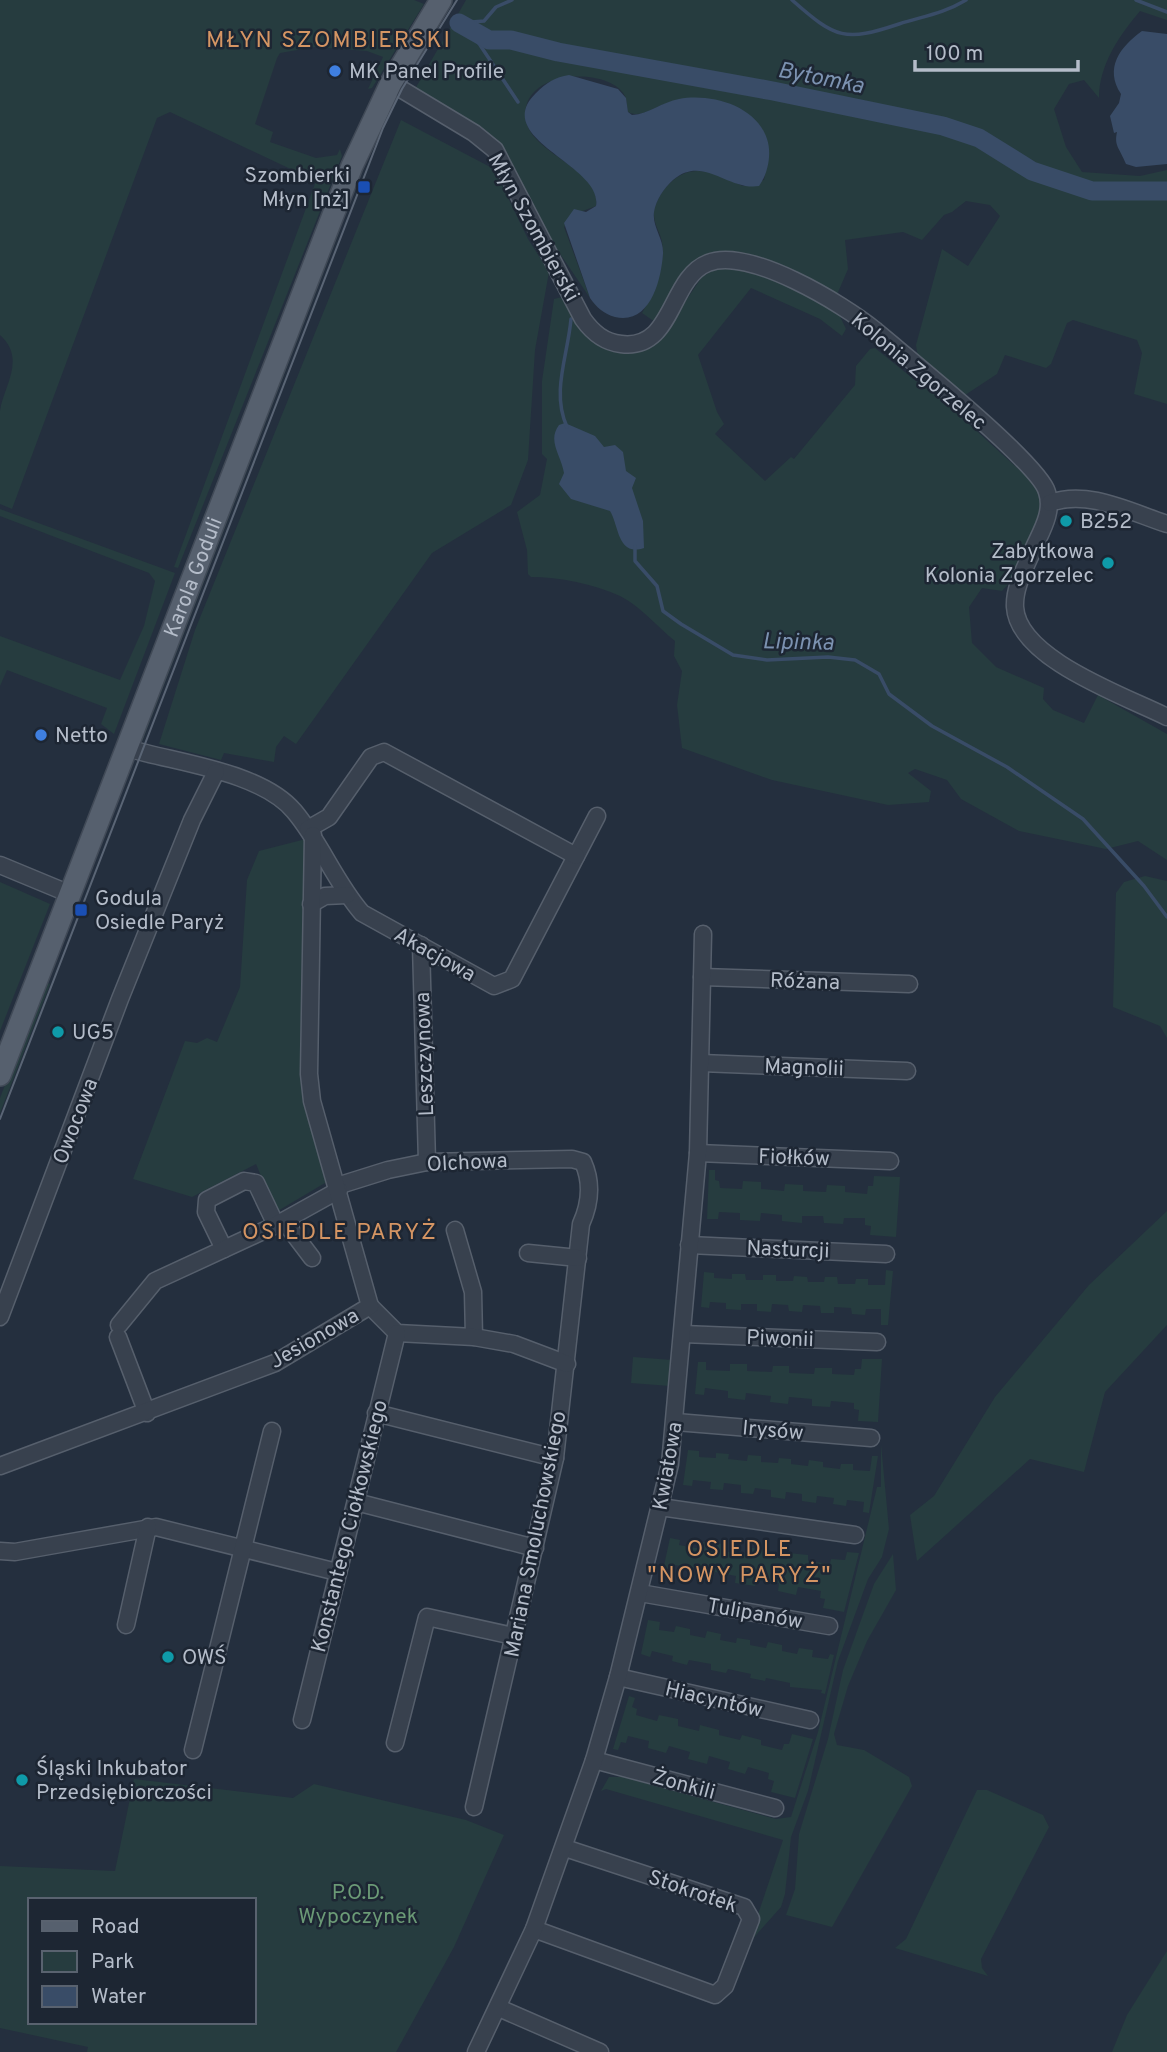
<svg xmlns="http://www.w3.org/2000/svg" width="1167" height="2052" font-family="Overpass,sans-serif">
<rect width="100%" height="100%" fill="#242f3e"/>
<g fill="#263c3f" fill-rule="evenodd">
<path d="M0 0H414L424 4 372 88 368 89 383 57 367 51 315 47 280 53 277 58 255 124 273 132 270 142 316 158 337 155 340 149 342 156 178 568 174 567 316 181 170 112 157 118 12 509 0 504C0 474 0 441 0 411 3 387 27 359 0 335Z"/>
<path d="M466 0H1167V20L1140 11C1119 36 1099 65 1099 98L1084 80 1069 84 1054 109 1066 147 1082 172 1140 176 1167 170V404L1134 394 1142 353 1137 340 1073 320 1067 323 1051 364 1046 368 1005 355 997 374 962 397 918 357 916 345 942 249 968 266 1000 216 990 205 966 201 952 212 944 215 922 240 903 232 845 240 848 269 836 297C804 282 728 234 696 260 678 275 667 302 655 322L642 313C654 293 665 267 662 242 660 231 653 224 654 211 656 201 662 191 669 184 692 160 718 174 743 186L764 180 769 152 664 104C652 109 640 118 628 112 627 108 627 101 625 96 611 69 535 68 526 107 515 152 604 166 596 206L580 212 564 227 590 298 548 236 497 139 415 89Z"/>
<polygon points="401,120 494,169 528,239 549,272 535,350 528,460 511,505 432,553 296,744 284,736 276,747 274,762 224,753 221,760 159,744 195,630"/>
<polygon points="337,225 341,227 142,742 140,738"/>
<path d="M736 267 757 272 837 310 846 329 842 336 820 319 751 288 698 355 717 412 724 424 715 434 765 481 791 457 794 459 855 385 856 366 870 349 875 348 921 385 935 393 1037 486 1042 513 1015 577 1002 591 982 588 969 607 972 643 996 667 1044 688 1043 699 1053 710 1084 723 1098 695 1167 734V860L1138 841 1106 849 1019 831 961 799 947 780 915 769 908 773 931 791 929 802 888 805 772 780 682 748 677 705 682 671 674 656 675 641C657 627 642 607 620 596 594 584 559 577 531 577L528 574 527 550 517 512 540 495 547 459 542 454V381L554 299 562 297C570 305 572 316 578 326 600 359 629 346 661 337L702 277 717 268Z"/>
<polygon points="0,509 175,573 114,734 101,724 107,708 7,670 0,686 0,636 120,680 144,626 155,581 149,573 0,516"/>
<polygon points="306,839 305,991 330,1180 276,1212 256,1164 192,1197 133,1179 185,1041 197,1043 207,1038 217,1042 240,987 247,880 259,851"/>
<polygon points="1145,876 1167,881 1167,1038 1160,1026 1113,1007 1116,893 1124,882"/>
<polygon points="0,882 50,904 0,1031"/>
<polygon points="45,982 50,984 0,1113 0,1098"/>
<polygon points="709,1170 715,1170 715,1180 719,1181 720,1188 742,1189 743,1181 761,1182 761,1189 784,1191 785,1184 803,1185 803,1191 826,1192 827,1185 845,1186 845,1192 867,1194 868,1186 873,1186 874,1176 900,1177 896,1237 870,1235 871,1226 865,1225 865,1218 844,1218 843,1224 824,1223 823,1216 802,1216 802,1223 782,1221 782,1215 761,1213 760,1221 740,1220 740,1213 719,1212 718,1219 707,1219"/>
<polygon points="1167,1211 1167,1325 1105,1392 1084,1472 1030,1459 917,1561 910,1515 934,1496 995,1397 1089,1285"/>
<polygon points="886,1270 893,1271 888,1325 881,1325 881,1309 866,1309 865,1315 852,1314 851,1308 834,1307 834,1313 821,1313 820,1306 803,1305 802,1312 789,1311 788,1305 772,1304 771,1312 757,1311 757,1304 741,1304 741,1310 726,1309 726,1303 710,1302 709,1308 701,1307 704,1272 714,1273 714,1278 732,1279 732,1274 745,1274 746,1280 763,1280 763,1275 776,1275 776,1281 793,1281 794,1276 807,1277 808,1282 824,1282 825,1277 837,1277 838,1284 855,1284 856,1279 868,1279 868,1285 885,1285"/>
<polygon points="633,1357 672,1360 670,1386 631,1383"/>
<polygon points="862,1359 882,1359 878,1422 858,1421 859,1410 854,1409 854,1403 831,1401 830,1407 812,1406 812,1399 789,1397 788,1404 770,1402 771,1396 746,1393 745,1400 728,1398 728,1391 705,1388 704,1395 695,1394 698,1362 706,1362 706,1370 730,1371 730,1364 747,1364 747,1371 772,1372 773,1366 789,1366 789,1373 814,1374 815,1368 832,1368 832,1374 854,1375 855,1369 861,1369"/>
<polygon points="881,1444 889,1529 882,1557 868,1579 838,1661 808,1791 791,1837 785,1894 781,1907 748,1944 783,1840 606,1789 601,1791 609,1777 623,1777 776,1819 791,1817 818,1732 877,1487 881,1487"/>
<polygon points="688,1450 699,1451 699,1457 716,1458 716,1453 729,1454 728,1459 747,1461 748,1455 761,1456 761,1462 778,1463 779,1458 791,1459 791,1464 808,1466 809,1460 823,1462 823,1467 840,1469 841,1464 853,1464 853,1470 870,1471 872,1456 878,1456 869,1513 863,1512 864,1502 847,1500 846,1506 833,1504 834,1498 817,1496 816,1503 802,1501 802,1494 786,1492 785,1499 771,1497 771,1490 755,1488 753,1494 741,1493 741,1485 724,1483 723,1490 710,1489 711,1482 693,1480 692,1486 683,1485"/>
<polygon points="670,1538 680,1540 679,1545 702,1549 703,1542 723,1544 722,1551 745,1554 746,1547 765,1550 765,1556 787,1559 788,1553 808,1555 808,1561 830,1564 831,1559 845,1560 847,1552 859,1553 844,1612 823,1608 825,1599 820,1598 821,1591 798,1587 796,1595 778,1591 779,1583 757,1580 755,1586 735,1583 736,1576 715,1572 713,1579 695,1576 696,1568 674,1565 672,1572 663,1570"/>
<polygon points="893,1554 896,1590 867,1641 848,1686 834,1734 837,1745 864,1750 909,1777 912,1786 832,1927 786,1915 795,1889 799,1834 828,1739 843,1670 874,1584"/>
<polygon points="648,1620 660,1622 659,1630 674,1632 676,1626 690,1629 690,1635 705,1638 707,1631 721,1634 720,1640 736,1643 737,1638 750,1640 750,1645 766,1648 768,1642 782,1645 782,1651 797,1654 799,1648 813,1650 812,1657 828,1659 830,1654 834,1655 825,1694 821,1693 822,1690 790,1687 790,1683 766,1678 765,1681 750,1678 751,1674 728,1669 726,1673 711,1670 711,1664 689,1660 687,1665 672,1661 673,1656 652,1651 650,1657 641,1654"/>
<polygon points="629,1696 635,1698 632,1707 637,1709 636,1715 657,1721 659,1715 678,1719 678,1726 699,1731 700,1725 719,1730 719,1735 740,1740 742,1735 761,1740 761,1745 782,1750 784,1744 789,1744 792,1734 813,1739 795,1798 771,1792 774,1781 768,1779 769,1773 748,1767 745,1774 728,1769 730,1762 709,1756 707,1764 688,1759 690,1752 669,1746 666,1753 648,1748 649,1741 628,1736 626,1743 621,1742 618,1750 613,1749"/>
<path d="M134 1779 293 1798 314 1784 466 1820 504 1835 454 1947 396 2052H87L88 2047 0 2028V1866L115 1871ZM30 1900H254V2022H30Z"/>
<polygon points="977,1790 987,1790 1043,1815 1049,1827 981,1959 982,1968 988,1976 895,1948 906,1939"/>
<polygon points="1167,1951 1167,2052 1112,2052 1127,2015"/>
</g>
<g fill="#394c67">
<path d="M1142 31 1167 34V164L1136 167 1126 164C1119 147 1114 146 1117 132L1114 133 1110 116 1119 103 1121 94C1104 68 1120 47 1142 31Z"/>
<path d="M569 75 618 89 626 98 628 112 632 115C649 114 662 102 679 99 710 93 756 105 767 139 772 153 768 174 759 186 728 191 703 154 673 180 664 188 656 200 654 212 652 227 664 239 663 254 661 281 650 325 615 317 604 314 596 307 590 298L564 223 574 209 586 212 596 206C604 165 489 139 536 93 546 83 555 77 569 75Z"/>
<path d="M565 423 595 436 604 447 615 445 623 452 626 471 636 478 632 488 643 521 644 548C617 557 619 525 610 511L571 499 559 484 564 473C561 455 547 441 559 425Z"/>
</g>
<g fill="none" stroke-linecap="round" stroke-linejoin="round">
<g stroke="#394c67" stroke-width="3.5">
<path d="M792 0C836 39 845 42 899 24 924 16 943 14 966 0"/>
<polyline points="1136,0 1167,12"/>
<polyline points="459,23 484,21 496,7 512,0"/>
<polyline points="472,33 518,102"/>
<path d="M567 427C551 392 568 355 571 319"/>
<polyline points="635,546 635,561 657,586 663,611 681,624 733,655 767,660 828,657 855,660 879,674 889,694 932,726 1007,767 1083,819 1144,886 1167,917"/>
</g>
<polyline stroke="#394c67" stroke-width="19" points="459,23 489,40 511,40 558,52 773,91 943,126 979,138 1032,171 1092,191 1167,191"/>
<g stroke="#565f6c" stroke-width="19">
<g id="minor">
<path d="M391 83 474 133 495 150 583 319C593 333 604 342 621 344 674 351 669 278 708 263 748 246 843 304 875 330 904 355 1039 463 1047 492 1054 513 1040 533 1032 552 1025 568 1014 588 1015 607 1018 659 1125 696 1167 717"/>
<path d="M1050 503C1088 489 1130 512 1167 524"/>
<path d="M127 748C176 763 260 771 294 811 321 843 335 882 362 913L494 986 512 979 597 816"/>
<polyline points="308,829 329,817 371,757 384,752 576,856"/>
<polyline points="0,865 70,894"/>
<polyline points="311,904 325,896 347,895"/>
<polyline points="421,945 427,1162"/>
<polyline points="702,977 909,984"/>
<polyline points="701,1063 907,1071"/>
<polyline points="698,1153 890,1161"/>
<path d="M337 1186 388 1170 427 1162 572 1159 583 1162C592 1182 590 1204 581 1224L555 1458 474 1807"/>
<polyline points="284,1221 312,1258"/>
<polyline points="455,1230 473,1292 474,1337"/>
<polyline points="689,1245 886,1254"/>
<polyline points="224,1249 206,1212 207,1200 244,1181 256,1183 276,1225"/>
<polyline points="528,1253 578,1258"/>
<polyline points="370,1306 397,1333 474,1337 514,1344 567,1364"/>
<polyline points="0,1317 120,999 192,820 216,772"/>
<polyline points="119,1325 155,1281 276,1225 339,1190"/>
<polyline points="683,1334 877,1342"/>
<polyline points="118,1337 147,1413"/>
<polyline points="376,1413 555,1458"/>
<polyline points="676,1422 871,1438"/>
<polyline points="0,1466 275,1363 370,1306 312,1101 309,1074 313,835"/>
<polyline points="356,1502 535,1548"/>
<polyline points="660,1507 855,1535"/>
<polyline points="0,1551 15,1552 156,1527 337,1572"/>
<polyline points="640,1593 829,1626"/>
<polyline points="126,1625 148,1527"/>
<polyline points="618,1677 810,1720"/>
<polyline points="302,1720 397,1333"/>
<polyline points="395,1743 427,1617 513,1636"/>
<polyline points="193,1750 272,1431"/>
<polyline points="594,1760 775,1808"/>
<polyline points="534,1929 715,1995 725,1986 751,1919 744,1907 565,1848"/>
<polyline points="499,2008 600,2052"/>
<polyline points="476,2052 534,1929 594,1760 618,1677 670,1464 698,1153 703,934"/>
</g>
</g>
<g stroke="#414a57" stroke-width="24">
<g id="major">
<path id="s1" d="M0 1075 352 166 391 83 441 0"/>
</g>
</g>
<use href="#minor" stroke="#38414e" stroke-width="16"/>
<use href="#major" stroke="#56606e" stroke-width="21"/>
<polyline stroke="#5a6575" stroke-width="2" points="0,1119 383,128 402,89 457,0"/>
</g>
<g fill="#3f7fe0" stroke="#1d2633" stroke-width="2.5">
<circle cx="335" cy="71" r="7"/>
<circle cx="41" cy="735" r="7"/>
</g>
<g fill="#1a4fb4" stroke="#1d2633" stroke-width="2.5">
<rect x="357" y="180" width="14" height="14" rx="3.5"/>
<rect x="74" y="903" width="14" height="14" rx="3.5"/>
</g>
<g fill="#0f9aa8" stroke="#1d2633" stroke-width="2.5">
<circle cx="1066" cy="521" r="7"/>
<circle cx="1108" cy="563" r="7"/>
<circle cx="58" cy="1032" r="7"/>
<circle cx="168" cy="1657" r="7"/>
<circle cx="22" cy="1780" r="7"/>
</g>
<g text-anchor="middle" stroke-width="5" stroke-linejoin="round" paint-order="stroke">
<g font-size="21" fill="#b4bcc9" stroke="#1d2633" text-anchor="start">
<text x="349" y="78">MK Panel Profile</text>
<text x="350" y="182" text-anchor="end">Szombierki<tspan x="350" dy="24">Młyn [nż]</tspan></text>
<text x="1080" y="528">B252</text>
<text x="1094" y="558" text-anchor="end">Zabytkowa<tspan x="1094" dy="24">Kolonia Zgorzelec</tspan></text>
<text x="55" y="742">Netto</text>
<text x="95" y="905">Godula<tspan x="95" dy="24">Osiedle Paryż</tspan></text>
<text x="72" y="1039">UG5</text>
<text x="182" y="1664">OWŚ</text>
<text x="36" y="1775">Śląski Inkubator<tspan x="36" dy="24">Przedsiębiorczości</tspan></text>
</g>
<g font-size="21" fill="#b4bcc9" stroke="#1d2633">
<text transform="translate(534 227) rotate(61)" y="7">Młyn Szombierski</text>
<text transform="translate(919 371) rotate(40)" y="7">Kolonia Zgorzelec</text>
<text dy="7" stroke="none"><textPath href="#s1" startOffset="534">Karola Goduli</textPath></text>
<text transform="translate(435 954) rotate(29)" y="7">Akacjowa</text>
<text transform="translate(805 981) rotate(2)" y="7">Różana</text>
<text transform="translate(424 1054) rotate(-92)" y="7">Leszczynowa</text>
<text transform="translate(804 1067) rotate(2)" y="7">Magnolii</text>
<text transform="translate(75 1121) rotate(-69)" y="7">Owocowa</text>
<text transform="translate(794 1157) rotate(2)" y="7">Fiołków</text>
<text transform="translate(467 1162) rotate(-3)" y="7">Olchowa</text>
<text transform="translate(788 1249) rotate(2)" y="7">Nasturcji</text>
<text transform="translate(314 1338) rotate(-30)" y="7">Jesionowa</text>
<text transform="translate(780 1338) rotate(2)" y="7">Piwonii</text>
<text transform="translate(773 1430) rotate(5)" y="7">Irysów</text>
<text transform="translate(667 1466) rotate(-80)" y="7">Kwiatowa</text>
<text transform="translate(349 1526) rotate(-76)" y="7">Konstantego Ciołkowskiego</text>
<text transform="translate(535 1534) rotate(-79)" y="7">Mariana Smoluchowskiego</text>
<text transform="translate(755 1613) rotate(10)" y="7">Tulipanów</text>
<text transform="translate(714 1699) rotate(13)" y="7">Hiacyntów</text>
<text transform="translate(684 1784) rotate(15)" y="7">Żonkili</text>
<text transform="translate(693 1891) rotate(19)" y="7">Stokrotek</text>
</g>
<g font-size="21" fill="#6b9a76" stroke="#1d2633">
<text x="358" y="1899">P.O.D.<tspan x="358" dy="24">Wypoczynek</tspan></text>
</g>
<g font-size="23" letter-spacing="2" fill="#d59563" stroke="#1d2633">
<text x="329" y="47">MŁYN SZOMBIERSKI</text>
<text x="340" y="1239">OSIEDLE PARYŻ</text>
<text x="740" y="1556">OSIEDLE<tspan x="740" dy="26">"NOWY PARYŻ"</tspan></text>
</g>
<g font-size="23" font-style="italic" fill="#7c92b1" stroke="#1d2633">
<text transform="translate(821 77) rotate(11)" y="8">Bytomka</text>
<text transform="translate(798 641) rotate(1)" y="8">Lipinka</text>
</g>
</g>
<rect x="28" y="1898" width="228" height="126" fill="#1d2633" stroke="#59626f" stroke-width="2"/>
<rect x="42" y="1921" width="35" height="10" fill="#56606e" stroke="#59626f" stroke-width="2"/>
<text x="91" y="1933" font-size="21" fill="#b4bcc9">Road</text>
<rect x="42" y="1951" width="35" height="21" fill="#263c3f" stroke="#59626f" stroke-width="2"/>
<text x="91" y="1968" font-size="21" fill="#b4bcc9">Park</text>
<rect x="42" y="1986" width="35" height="21" fill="#394c67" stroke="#59626f" stroke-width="2"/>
<text x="91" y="2003" font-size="21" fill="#b4bcc9">Water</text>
<path d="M915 60v10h163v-10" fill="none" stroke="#b4bcc9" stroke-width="3.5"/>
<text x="926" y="60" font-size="21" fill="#b4bcc9" stroke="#1d2633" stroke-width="5" paint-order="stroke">100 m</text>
</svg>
